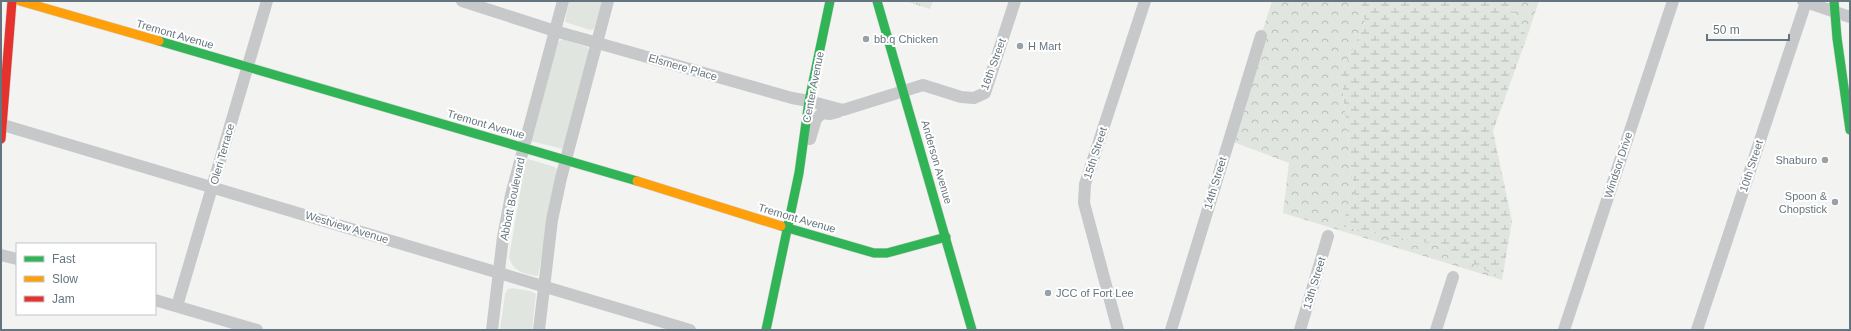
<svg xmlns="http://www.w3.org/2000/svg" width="1851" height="331" font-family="Helvetica,sans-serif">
<defs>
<pattern id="forest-crowns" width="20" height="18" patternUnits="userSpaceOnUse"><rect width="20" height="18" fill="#e1e5df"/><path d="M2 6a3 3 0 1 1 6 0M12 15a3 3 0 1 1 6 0" fill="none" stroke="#babeba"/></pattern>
<pattern id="wetland-marsh" width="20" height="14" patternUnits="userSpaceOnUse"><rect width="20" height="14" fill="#e1e5df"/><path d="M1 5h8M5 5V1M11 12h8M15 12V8" fill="none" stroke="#babeba"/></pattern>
<pattern id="park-tufts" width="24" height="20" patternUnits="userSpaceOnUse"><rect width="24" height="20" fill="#e1e5df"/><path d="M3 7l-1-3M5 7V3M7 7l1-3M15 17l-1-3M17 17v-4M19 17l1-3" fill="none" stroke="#babeba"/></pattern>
</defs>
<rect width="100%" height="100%" fill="#f3f3f1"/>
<g fill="#e1e5df">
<polygon points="569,1 602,1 594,29 590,30 565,22"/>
<polygon points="563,39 587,47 589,50 563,149 531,141 558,42"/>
<path d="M528 159 555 167 557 170 538 276C526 275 512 271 509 257L525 164Z"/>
<polygon points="512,288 530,291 536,294 532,330 500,330 505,294 508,289"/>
</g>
<g fill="url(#forest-crowns)">
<polygon points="1272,1 1361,1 1365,22 1341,75 1355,201 1339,226 1443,246 1502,280 1283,213 1289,163 1228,140"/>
<polygon points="1507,1 1539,1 1527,37"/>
</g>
<polygon fill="url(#wetland-marsh)" points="1361,1 1507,1 1527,37 1493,131 1512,221 1502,280 1443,246 1338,226 1355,201 1341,75 1365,22"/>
<polygon fill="url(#park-tufts)" points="905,1 933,1 930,9"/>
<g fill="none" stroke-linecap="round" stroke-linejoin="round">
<g stroke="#d0d0d0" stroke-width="10">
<g id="fast">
<polyline points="877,1 972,330"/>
<polyline points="1834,1 1837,38 1850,130"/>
<polyline points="159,41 637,181"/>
<polyline points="781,226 874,253 887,253 946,237"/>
<polyline points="766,330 799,173 809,101 830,1"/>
</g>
</g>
<g stroke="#d0d0d0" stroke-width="10">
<g id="slow">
<polyline points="20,1 159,41"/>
<polyline points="637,181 781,226"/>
</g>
</g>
<g stroke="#d0d0d0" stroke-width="10">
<polyline id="jam" points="1,139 12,1"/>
</g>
<g stroke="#c7c8c9" stroke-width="12">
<polyline points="462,1 555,31 792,98 809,101 843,110 923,85 961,97 974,98 985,93 1015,1"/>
<polyline points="1803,1 1850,17"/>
<polyline points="3,125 690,330"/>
<polyline points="810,139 816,119 822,113 830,114 838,112"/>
<polyline points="1,255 17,259"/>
<polyline points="155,300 257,330"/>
<polyline points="177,306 267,1"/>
<polyline points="492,330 503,237 511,195 563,1"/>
<polyline points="539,330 552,220 561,178 608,1"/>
<polyline points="1118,330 1084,203 1085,184 1145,1"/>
<polyline points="1171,330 1261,36"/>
<polyline points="1300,330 1328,236"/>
<polyline points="1436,330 1453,277"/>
<polyline points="1564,330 1673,1"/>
<polyline points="1697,330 1806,2"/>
</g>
<use href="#fast" stroke="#30b455" stroke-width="9"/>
<use href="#slow" stroke="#ff9f0a" stroke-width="9"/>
<use href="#jam" stroke="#e5322d" stroke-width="9"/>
</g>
<g fill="#97a1a7" stroke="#fff" stroke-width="1.5">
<circle cx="866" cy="39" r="4"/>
<circle cx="1020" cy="46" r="4"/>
<circle cx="1825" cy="160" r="4"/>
<circle cx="1835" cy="202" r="4"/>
<circle cx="1048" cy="293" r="4"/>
</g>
<g text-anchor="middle" stroke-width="4" stroke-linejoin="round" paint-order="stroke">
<g font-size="11" fill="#65757f" stroke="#fff">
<text transform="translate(175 34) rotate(16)" y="4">Tremont Avenue</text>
<text transform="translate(993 64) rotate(-70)" y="4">16th Street</text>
<text transform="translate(683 67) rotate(16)" y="4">Elsmere Place</text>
<text transform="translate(813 87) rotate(-79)" y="4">Center Avenue</text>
<text transform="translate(486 124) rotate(16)" y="4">Tremont Avenue</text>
<text transform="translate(1095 153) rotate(-72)" y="4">15th Street</text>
<text transform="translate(222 154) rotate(-74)" y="4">Oleri Terrace</text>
<text transform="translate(937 162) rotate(74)" y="4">Anderson Avenue</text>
<text transform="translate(1618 165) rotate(-72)" y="4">Windsor Drive</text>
<text transform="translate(1751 166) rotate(-72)" y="4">10th Street</text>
<text transform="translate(1215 183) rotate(-73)" y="4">14th Street</text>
<text transform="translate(512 199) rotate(-78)" y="4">Abbott Boulevard</text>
<text transform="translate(797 218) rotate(16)" y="4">Tremont Avenue</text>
<text transform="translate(347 227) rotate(17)" y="4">Westview Avenue</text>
<text transform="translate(1314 283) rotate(-73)" y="4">13th Street</text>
</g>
<g font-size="11" fill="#65757f" stroke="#fff" text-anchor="start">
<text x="874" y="43">bb.q Chicken</text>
<text x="1028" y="50">H Mart</text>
<text x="1817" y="164" text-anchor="end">Shaburo</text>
<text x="1827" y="200" text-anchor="end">Spoon &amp;<tspan x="1827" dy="13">Chopstick</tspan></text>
<text x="1056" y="297">JCC of Fort Lee</text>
</g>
</g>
<rect width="1851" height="331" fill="none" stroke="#65757f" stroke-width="4"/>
<rect x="16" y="243" width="140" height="72" fill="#ffffff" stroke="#c1c8cc"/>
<rect x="24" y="256" width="20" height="6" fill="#30b455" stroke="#c1c8cc"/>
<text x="52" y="263" font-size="12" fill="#65757f">Fast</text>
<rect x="24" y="276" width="20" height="6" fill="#ff9f0a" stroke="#c1c8cc"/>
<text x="52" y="283" font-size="12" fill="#65757f">Slow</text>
<rect x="24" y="296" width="20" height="6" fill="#e5322d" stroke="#c1c8cc"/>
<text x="52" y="303" font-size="12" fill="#65757f">Jam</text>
<path d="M1707 34v6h82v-6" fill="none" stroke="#65757f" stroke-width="2"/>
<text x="1713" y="34" font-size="12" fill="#65757f" stroke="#ffffff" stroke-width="3" paint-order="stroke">50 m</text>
</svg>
